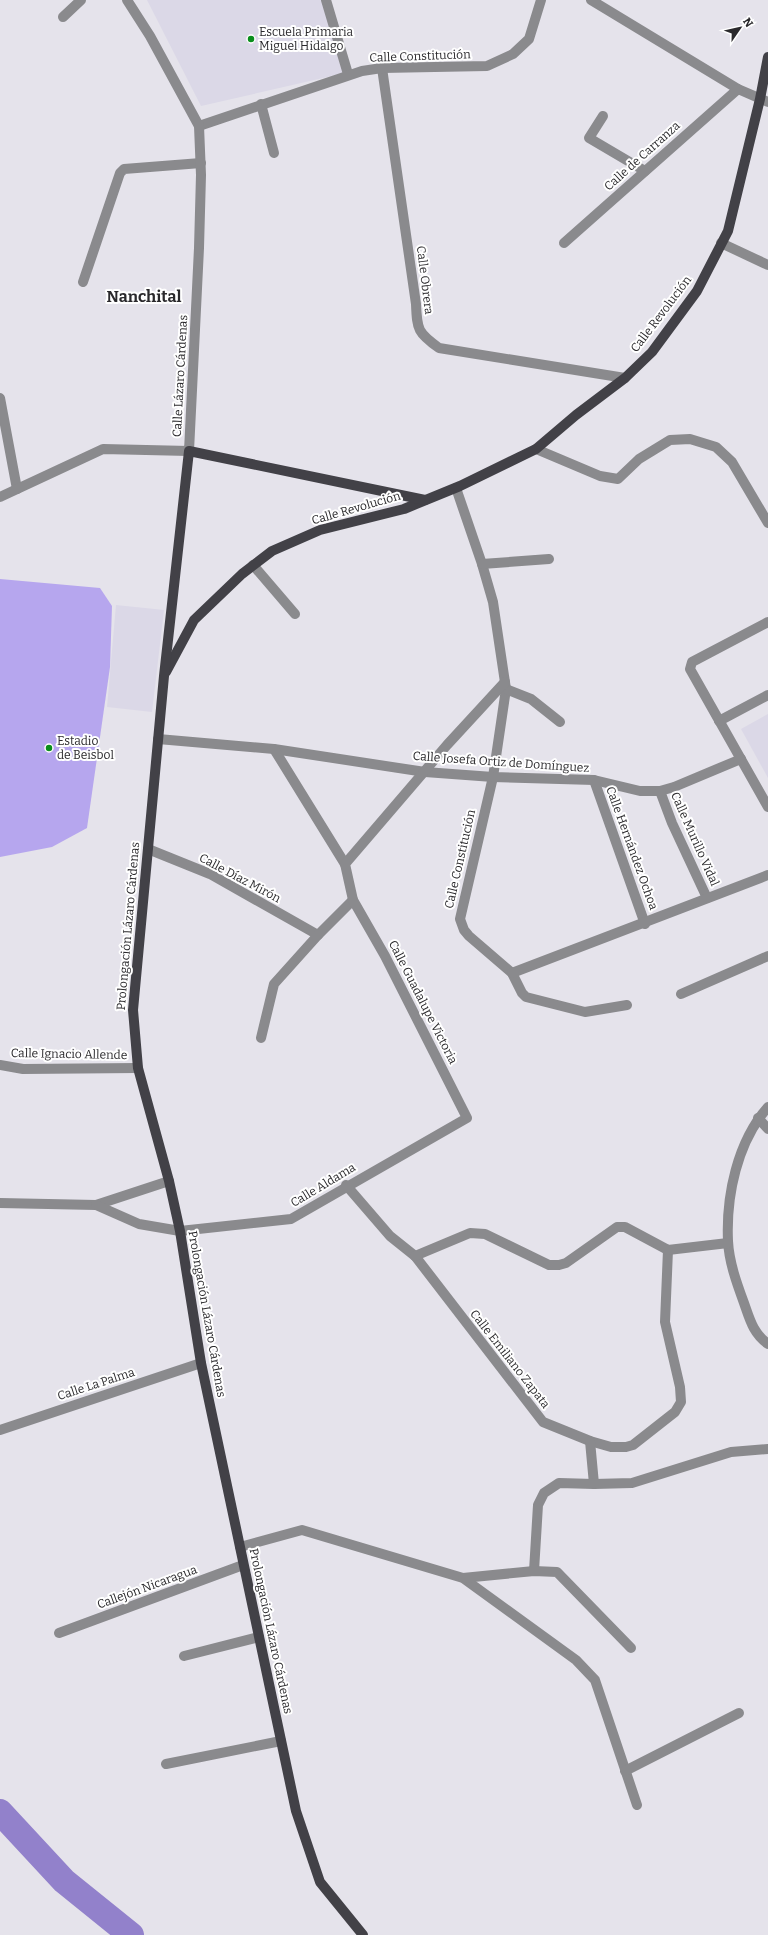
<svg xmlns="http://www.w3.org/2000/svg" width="768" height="1935" font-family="Bitter,serif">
<rect width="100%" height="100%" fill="#e5e3eb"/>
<g fill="#dbd8e7">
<polygon points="147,0 322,0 345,73 201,106"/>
<polygon points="116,605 164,610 152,712 107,707"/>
<polygon points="768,714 768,778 741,729"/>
</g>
<polygon fill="#b6a6ee" points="0,579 100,588 112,606 110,667 87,828 52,847 0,857"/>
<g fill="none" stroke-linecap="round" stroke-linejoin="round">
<polyline stroke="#9281cb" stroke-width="26" points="0,1812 64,1881 131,1935"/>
<g stroke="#8a8a8d" stroke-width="10">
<polyline points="326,0 348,74"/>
<polyline points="591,0 738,89 768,102"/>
<polyline points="63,17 81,0"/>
<path d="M382 68 416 304C417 330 418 333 439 348L625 378"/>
<polyline points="261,104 274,153"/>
<polyline points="603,116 589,138 645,171"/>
<polyline points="199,126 362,71 382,68 487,66 513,54 529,39 541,0"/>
<polyline points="564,243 738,89"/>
<polyline points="721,243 768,265"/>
<polyline points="83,282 120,173 124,169 201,163"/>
<polyline points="0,398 17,489"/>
<polyline points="536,449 600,476 618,479 639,459 670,440 690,439 716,447 732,462 768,523"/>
<polyline points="456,488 482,564 493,602 506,689 493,777 460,919 464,930 469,936 512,973 522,993 526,997 585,1012 627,1005"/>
<polyline points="0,497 103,449 189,451 199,248 201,175 199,126 150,36 127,0"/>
<polyline points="482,564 549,559"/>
<polyline points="253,565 295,614"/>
<polyline points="768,622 692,662 690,669 768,807"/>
<polyline points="506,689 531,699 560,722"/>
<polyline points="719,721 768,695"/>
<polyline points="158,739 274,749 425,772 493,777 594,780 640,791 660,791 674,787 741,759"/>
<polyline points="274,749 345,864"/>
<polyline points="594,780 645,924"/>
<polyline points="660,791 672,823 707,898"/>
<polyline points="148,849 210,874 318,935"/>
<polyline points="512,973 768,875"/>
<polyline points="681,994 768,956"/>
<polyline points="261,1038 274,984 318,935 353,900"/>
<polyline points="0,1065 23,1069 138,1068"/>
<path d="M768 1107C737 1142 726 1196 728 1241 729 1262 737 1284 744 1303 750 1320 753 1333 768 1344"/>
<polyline points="758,1118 768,1129"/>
<polyline points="346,1185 390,1236 415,1256 543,1422 590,1441 611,1447 626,1447 633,1445 675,1412 681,1402 680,1387 665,1322 668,1250"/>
<polyline points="0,1203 96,1205 169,1181"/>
<polyline points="96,1205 139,1224 180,1231 291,1219 467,1118 385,956 353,900 345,864 447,745 505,682"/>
<polyline points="415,1256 470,1233 485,1234 549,1265 559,1265 566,1263 617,1227 625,1227 668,1250 728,1243"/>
<polyline points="0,1430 201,1363"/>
<polyline points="590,1441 594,1484"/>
<polyline points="240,1547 302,1530 463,1578 576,1660 595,1680 637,1805"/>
<polyline points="534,1571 538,1505 544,1493 559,1483 594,1484 632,1483 731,1452 768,1449"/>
<polyline points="463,1578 534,1571 557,1572 631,1648"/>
<polyline points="59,1633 243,1565"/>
<polyline points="184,1656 259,1637"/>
<polyline points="166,1764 281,1741"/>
<polyline points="625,1771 739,1713"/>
</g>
<g stroke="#424147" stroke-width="10">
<polyline points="166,672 194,620 242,574 272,551 320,530 404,509 460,486 536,449 576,415 625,378 652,352 697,291 728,231 760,99 768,57"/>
<polyline points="363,1935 320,1882 296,1811 201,1363 180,1231 169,1181 138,1068 133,1010 164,676 189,451 425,500"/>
</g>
</g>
<g fill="#098e1c" stroke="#fff" stroke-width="1.5">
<circle cx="251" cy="39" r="4"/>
<circle cx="49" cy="748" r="4"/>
</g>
<g text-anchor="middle" stroke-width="4" stroke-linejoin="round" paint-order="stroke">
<g font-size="12" fill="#2a292c" stroke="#fff" text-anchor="start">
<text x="259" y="36">Escuela Primaria<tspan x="259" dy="14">Miguel Hidalgo</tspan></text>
<text x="57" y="745">Estadio<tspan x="57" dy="14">de Beisbol</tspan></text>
</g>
<g font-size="12" fill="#2a292c" stroke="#fff">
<text transform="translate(420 56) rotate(-2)" y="4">Calle Constitución</text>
<text transform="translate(642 156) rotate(-42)" y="4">Calle de Carranza</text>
<text transform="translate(425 280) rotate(83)" y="4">Calle Obrera</text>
<text transform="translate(661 314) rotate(-53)" y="4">Calle Revolución</text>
<text transform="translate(180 376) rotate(-87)" y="4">Calle Lázaro Cárdenas</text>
<text transform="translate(356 508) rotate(-16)" y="4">Calle Revolución</text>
<text transform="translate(501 762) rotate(4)" y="4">Calle Josefa Ortiz de Domínguez</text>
<text transform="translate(695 839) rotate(66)" y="4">Calle Murillo Vidal</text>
<text transform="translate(632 848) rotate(70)" y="4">Calle Hernández Ochoa</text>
<text transform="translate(460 859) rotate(-77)" y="4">Calle Constitución</text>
<text transform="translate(240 878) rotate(28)" y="4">Calle Díaz Mirón</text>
<text transform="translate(128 926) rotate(-85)" y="4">Prolongación Lázaro Cárdenas</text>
<text transform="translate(423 1002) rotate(63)" y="4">Calle Guadalupe Victoria</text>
<text transform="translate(69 1054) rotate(1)" y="4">Calle Ignacio Allende</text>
<text transform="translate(323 1185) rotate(-31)" y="4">Calle Aldama</text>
<text transform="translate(207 1314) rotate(80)" y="4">Prolongación Lázaro Cárdenas</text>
<text transform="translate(510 1359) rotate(52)" y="4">Calle Emiliano Zapata</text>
<text transform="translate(96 1384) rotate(-18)" y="4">Calle La Palma</text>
<text transform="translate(147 1587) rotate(-20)" y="4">Callejón Nicaragua</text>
<text transform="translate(271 1631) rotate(78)" y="4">Prolongación Lázaro Cárdenas</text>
</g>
<g font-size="16" font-weight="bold" fill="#2a292c" stroke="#fff">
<text x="144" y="302">Nanchital</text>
</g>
</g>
<g transform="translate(740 28) rotate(56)" stroke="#ffffff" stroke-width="3" paint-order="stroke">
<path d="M0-3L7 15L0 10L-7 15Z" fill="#2a292c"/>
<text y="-6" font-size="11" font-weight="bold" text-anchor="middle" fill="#2a292c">N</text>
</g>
</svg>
